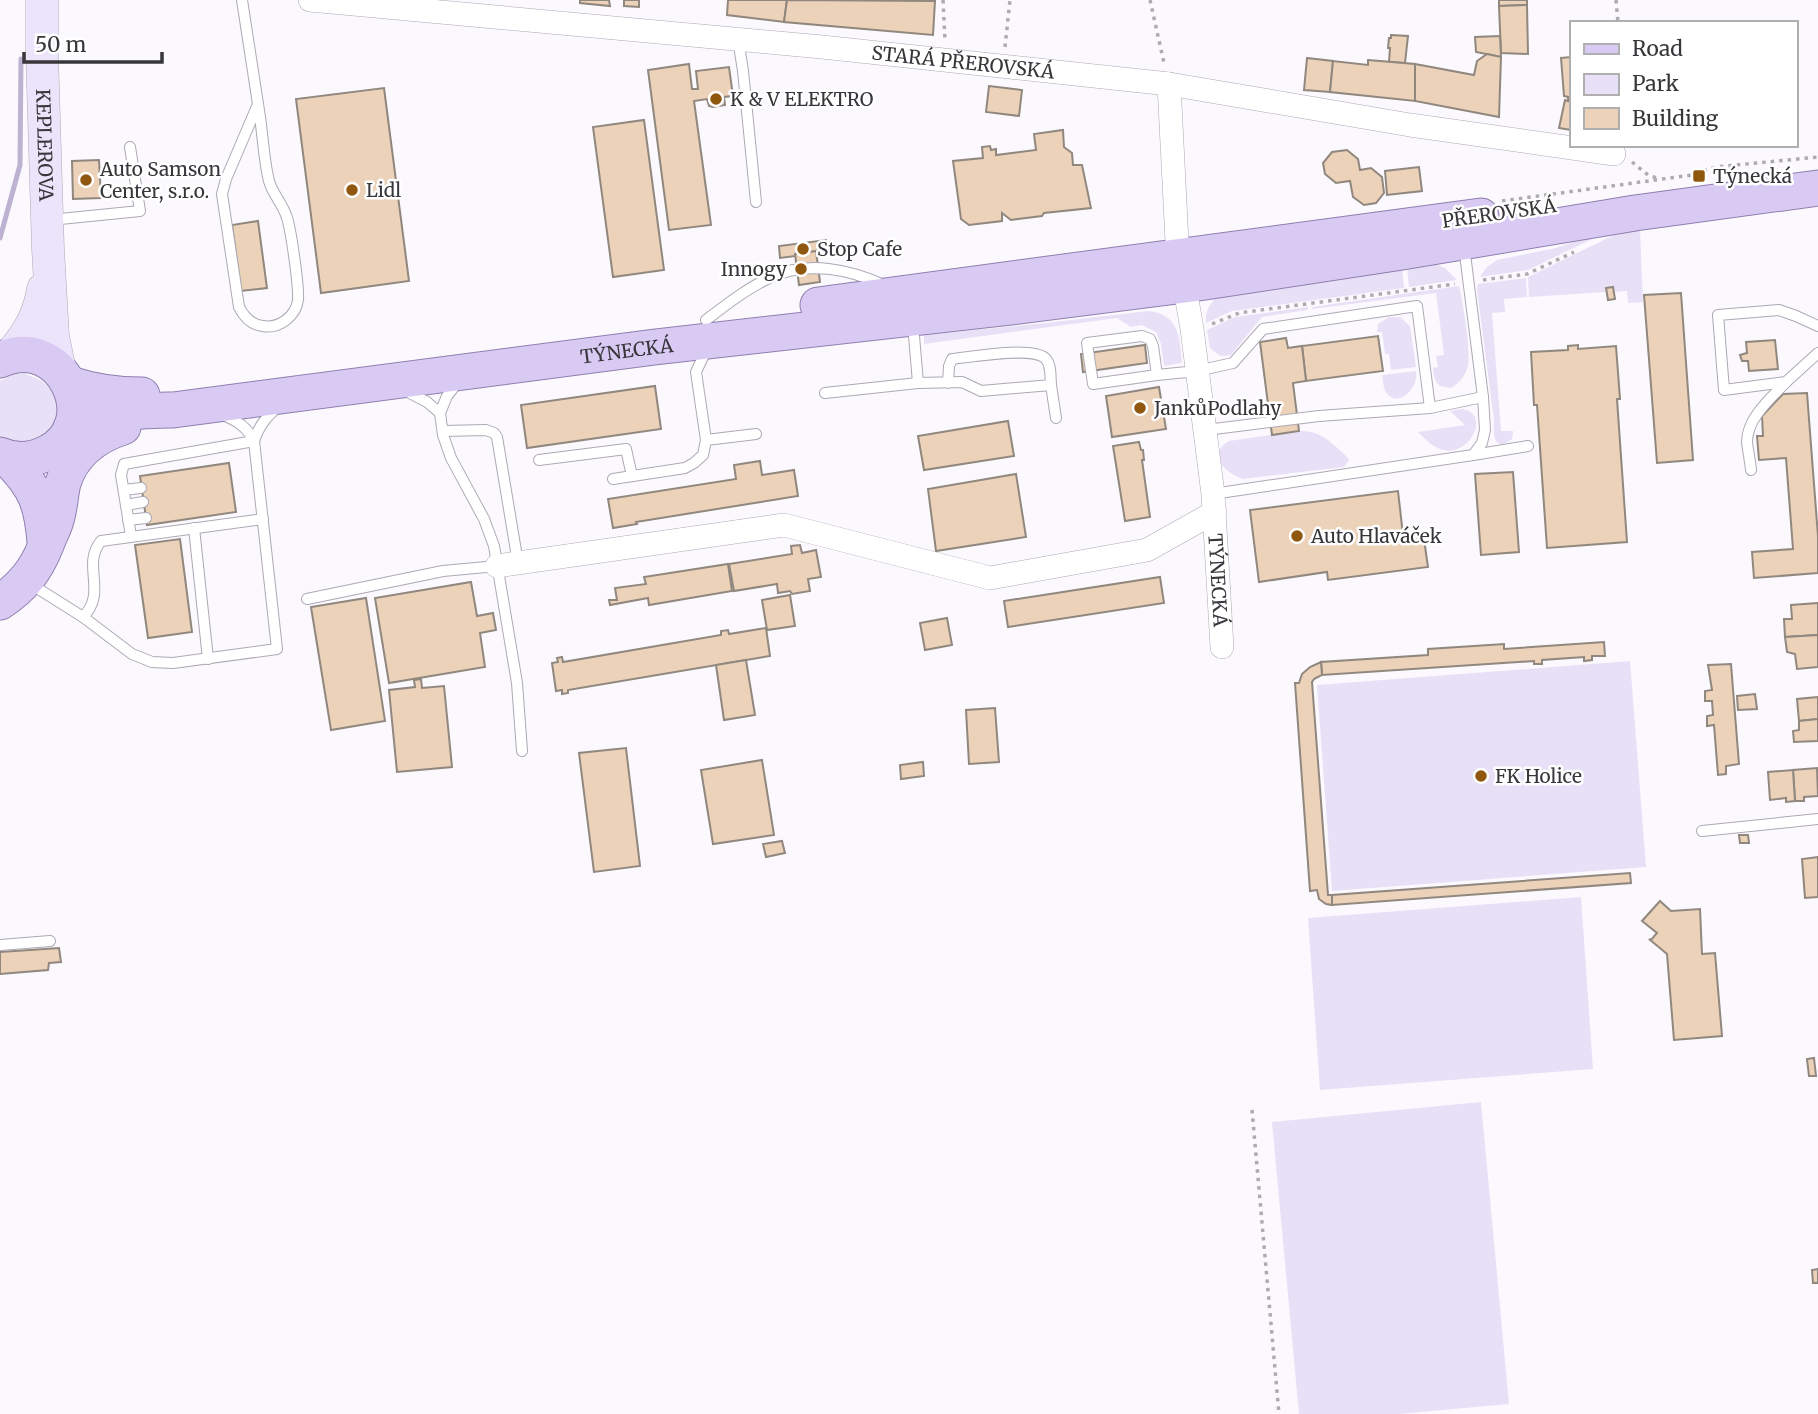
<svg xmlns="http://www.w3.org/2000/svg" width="1818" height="1414" font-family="Merriweather,serif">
<rect width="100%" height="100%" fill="#fbf9fe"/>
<g fill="#e8e0f7">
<polygon points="1617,227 1528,270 1480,277 1486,268 1497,260 1556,248"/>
<polygon points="1640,229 1643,302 1628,303 1627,291 1615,292 1614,287 1606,288 1606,292 1529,297 1528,277 1616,234"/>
<polygon points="1436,264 1445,268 1457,280 1409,287 1407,266"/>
<path d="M1402 267 1404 288 1232 311 1206 323C1205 308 1212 299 1225 292Z"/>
<path d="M1526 278 1527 297 1504 299 1505 312 1492 313 1501 431H1513L1512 439C1493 454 1493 433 1494 420L1477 290 1478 284Z"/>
<path d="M1459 286C1463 302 1471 352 1468 366 1465 376 1460 383 1451 388L1440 386C1434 381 1434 375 1433 368L1438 367 1436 356 1444 355 1436 293 1312 309V307Z"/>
<polygon points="1308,307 1308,310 1262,317 1231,355 1220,356 1210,348 1207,330 1235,317"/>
<path d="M1148 311C1179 314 1180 337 1182 363L1164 366 1161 344 1156 332 1142 325 1131 327 1117 318 924 344V335L1045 323Z"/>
<polygon points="1389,317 1400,317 1410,326 1416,367 1391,370 1389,354 1385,354 1382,332 1377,332 1378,324"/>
<path d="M1416 371C1419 390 1396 409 1386 392 1383 387 1383 380 1382 375Z"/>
<polygon points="24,373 42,381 55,393 61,418 33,447 0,441 0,381 15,374"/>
<path d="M1462 409C1493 414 1468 460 1440 449 1432 446 1424 438 1418 432L1465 425 1450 411Z"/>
<path d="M1299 431C1321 430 1332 443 1347 457L1349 460 1344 467 1243 479C1225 473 1206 455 1229 441Z"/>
<polygon points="1630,661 1646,867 1332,891 1317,685"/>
<polygon points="1581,897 1593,1069 1320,1090 1308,918"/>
<polygon points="1481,1102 1509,1404 1399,1414 1299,1414 1272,1122"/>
</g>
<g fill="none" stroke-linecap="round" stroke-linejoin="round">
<polyline stroke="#bdb2d2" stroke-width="5" points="0,238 20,165 21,59"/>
</g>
<g fill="#ecd2b8" stroke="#90877f" stroke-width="2">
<polygon points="580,0 609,0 610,6 580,3"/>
<polygon points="624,0 639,0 639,7 624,6"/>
<polygon points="728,0 787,0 784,22 727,15"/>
<polygon points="787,0 935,1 933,35 784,22"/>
<polygon points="1499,0 1527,0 1527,5 1499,6"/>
<polygon points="1527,5 1528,54 1501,53 1499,6"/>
<polygon points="1391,35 1408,36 1405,63 1389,62 1390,48 1388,48 1389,38 1391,38"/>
<polygon points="1500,36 1501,57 1476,52 1475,37"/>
<polygon points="1487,54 1501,57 1499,117 1415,101 1415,64 1474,75 1477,61"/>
<polygon points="1571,57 1571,98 1564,96 1561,58"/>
<polygon points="1307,58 1333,61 1330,92 1304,90"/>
<polygon points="1368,60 1415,64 1415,101 1330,92 1333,61 1368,65"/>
<polygon points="689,64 692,89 698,89 696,71 729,67 733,96 724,97 725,105 713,107 709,106 707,99 694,101 711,225 669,230 648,70"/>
<polygon points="989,86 1022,90 1019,116 986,112"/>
<polygon points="384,88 409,281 321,293 296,99"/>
<polygon points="1568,97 1571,98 1571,130 1559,128 1565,100 1568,101"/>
<polygon points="644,120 664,270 613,277 593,127"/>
<polygon points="1063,130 1064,147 1072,153 1073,165 1082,165 1091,208 1044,213 1042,216 1011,220 1002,213 1002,221 969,225 961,219 953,161 983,158 982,147 990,146 991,150 996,149 996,155 1036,150 1034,134"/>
<polygon points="1347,150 1358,159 1360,170 1371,168 1382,177 1384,193 1376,203 1364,205 1353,197 1350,181 1336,183 1325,174 1323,163 1332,152"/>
<polygon points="99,160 101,198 73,199 72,161"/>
<polygon points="1419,167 1422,191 1387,195 1385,171"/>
<polygon points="258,221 267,288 241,291 232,225"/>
<polygon points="826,240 827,252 780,258 779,246"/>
<polygon points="816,251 820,282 799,285 795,254"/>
<polygon points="1613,287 1615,299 1608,300 1606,288"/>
<polygon points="1681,293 1693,460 1657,463 1644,295"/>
<polygon points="1378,336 1383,371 1306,381 1302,346"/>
<polygon points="1286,338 1288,348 1302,346 1306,381 1293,383 1299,431 1272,435 1260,342"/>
<polygon points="1775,340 1778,369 1749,371 1748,361 1742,361 1740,355 1747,353 1746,342"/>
<polygon points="1145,345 1147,363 1083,372 1081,354"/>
<polygon points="1578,345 1578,349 1616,346 1620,399 1617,399 1627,542 1547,548 1537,405 1534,405 1531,352 1568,350 1568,346"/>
<polygon points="655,386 661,429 527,448 521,405"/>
<polygon points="1159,387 1166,429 1112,437 1106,396"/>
<polygon points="1807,393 1818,536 1818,573 1754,578 1752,552 1793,549 1786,458 1759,460 1757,436 1763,436 1762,416 1783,394"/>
<polygon points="1008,421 1014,456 924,470 918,436"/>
<polygon points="1139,442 1141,450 1143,450 1144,460 1142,460 1150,517 1125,521 1113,446"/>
<polygon points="760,461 762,475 794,470 798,496 636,522 637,524 613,528 608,499 736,479 734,465"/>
<polygon points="229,463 236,512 147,525 140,476"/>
<polygon points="1513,472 1519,552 1481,555 1475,474"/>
<polygon points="1016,474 1026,537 936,551 928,489"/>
<polygon points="1398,491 1403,535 1423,532 1428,567 1328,580 1327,572 1259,582 1250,510"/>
<polygon points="180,539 192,632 148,638 135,545"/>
<polygon points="800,545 802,553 816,550 821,577 808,579 810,591 792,594 790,591 778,593 777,584 734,591 729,564 792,554 791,546"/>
<polygon points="728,564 732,591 649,605 648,598 610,605 609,600 617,600 615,588 646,584 644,577"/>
<polygon points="1160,577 1164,603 1008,627 1004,601"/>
<polygon points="471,582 477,616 493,613 496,630 480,633 485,667 389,683 375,598"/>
<polygon points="790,595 795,626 767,630 762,600"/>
<polygon points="366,598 385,721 331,730 311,607"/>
<polygon points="1818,603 1818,635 1785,637 1784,619 1792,619 1791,605"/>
<polygon points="947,618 952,645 925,650 920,623"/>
<polygon points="766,628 770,656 568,690 568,693 562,694 562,690 556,691 552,663 558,662 557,658 562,657 563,662 721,635 721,631 728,630 729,634"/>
<polygon points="1818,635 1818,667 1797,669 1795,654 1787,652 1785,637"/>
<polygon points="1604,642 1605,656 1592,656 1592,660 1584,661 1584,657 1542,660 1542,664 1534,664 1534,661 1322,675 1321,662 1428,655 1428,649 1504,644 1504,649"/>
<polygon points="746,660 755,715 724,720 716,665"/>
<polygon points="1321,662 1322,675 1314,679 1312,682 1328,895 1332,895 1332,905 1326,904 1319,899 1317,890 1310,891 1295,683 1299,683 1302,674 1310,667"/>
<polygon points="1731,664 1739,764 1726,766 1726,774 1718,775 1714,725 1707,726 1707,716 1713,715 1712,701 1705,701 1705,691 1712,690 1708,665"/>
<polygon points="421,679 422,688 444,686 452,767 397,772 389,690 415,687 414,680"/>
<polygon points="1755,694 1757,709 1738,710 1737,696"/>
<polygon points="1818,697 1818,719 1799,721 1797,699"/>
<polygon points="995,708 999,762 969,764 966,710"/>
<polygon points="1818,719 1818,741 1794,742 1793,731 1799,730 1799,721"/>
<polygon points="626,748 640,866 594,872 579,753"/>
<polygon points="762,760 774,835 713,844 701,770"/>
<polygon points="923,762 924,776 901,779 900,765"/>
<polygon points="1817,768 1818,796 1804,797 1804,801 1795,801 1793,770"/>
<polygon points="1793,770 1795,801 1786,802 1786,798 1770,800 1768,772"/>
<polygon points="1739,835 1748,835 1749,843 1740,843"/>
<polygon points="782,841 785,853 766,857 763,844"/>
<polygon points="1818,857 1818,897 1805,898 1802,859"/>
<polygon points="1630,873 1631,883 1332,905 1332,895"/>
<polygon points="1660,901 1671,911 1700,909 1702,954 1715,953 1722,1036 1674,1040 1667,954 1649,939 1651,940 1657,933 1642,921"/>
<polygon points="59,948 61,962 49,963 48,970 0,974 0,952"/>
<polygon points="1814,1058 1816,1076 1809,1076 1807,1059"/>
<polygon points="1818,1269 1818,1283 1813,1283 1812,1270"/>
</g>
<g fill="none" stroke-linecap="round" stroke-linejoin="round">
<g stroke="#aca9b4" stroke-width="12">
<g id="lane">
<path d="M242 0C248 39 254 78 260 117 263 138 264 161 269 181 272 193 282 203 286 215 291 227 299 287 298 300 296 316 279 329 263 326 252 325 244 317 239 307L222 194 226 179 258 104"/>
<polyline points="738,39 743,71 756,202"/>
<polyline points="50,220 140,211 130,147"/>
<path d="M706 320C726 305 746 289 769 278 807 260 850 269 886 286"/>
<path d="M913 324 918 383 962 382 981 391 1051 385C1050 376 1052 365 1045 358 1031 346 971 357 952 359L949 366 948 383"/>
<polyline points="1818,326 1796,316 1779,310 1718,315 1724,390 1786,382 1818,353"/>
<polyline points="1157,375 1093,384 1087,343 1142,336 1150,339 1153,346 1157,375 1197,371 1233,363 1263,329 1417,306 1430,408"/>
<polyline points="459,381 447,396 440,413 443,435 451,458 484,519 494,546 517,683 522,751"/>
<polyline points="1051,385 1056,418"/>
<polyline points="404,390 427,402 440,413"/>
<polyline points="825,393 918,383"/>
<polyline points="1206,430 1319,416 1430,408 1483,397"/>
<polyline points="443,431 486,430 494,433 497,437 518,563"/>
<polyline points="706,440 756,434"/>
<path d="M254 441C259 426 266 417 278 407"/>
<polyline points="1473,455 1528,446"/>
<polyline points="539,460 626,449 632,476"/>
<path d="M1751 470C1750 460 1748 451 1747 442 1747 418 1771 398 1786 382"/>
<polyline points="613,479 685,468 694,463 703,455 706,440 696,372 703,357 710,349"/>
<polyline points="124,490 141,488"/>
<polyline points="1213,494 1473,455 1482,443 1485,430 1483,397 1464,246"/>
<polyline points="126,505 143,502"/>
<polyline points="128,520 146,518"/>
<polyline points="194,528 208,659"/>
<polyline points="131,536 121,475 124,464 254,441"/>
<path d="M29 583 83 617 132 654 152 662 173 663 277 649 254 441C247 426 235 420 221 414"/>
<polyline points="307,599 443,571 497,566"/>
<path d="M83 617C108 592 81 565 101 541L263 519"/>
<polyline points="1702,831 1818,819"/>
<polyline points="0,945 50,941"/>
</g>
</g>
<g stroke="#aca9b4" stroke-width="24">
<g id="street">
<path id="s1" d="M310 0 822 47 1169 84 1410 125 1614 154"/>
<path id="s2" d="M1169 84 1177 242 1192 329 1213 494 1222 647"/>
<polyline points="497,566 784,525 990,578 1147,550 1215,512"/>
</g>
</g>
<g stroke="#aca9b4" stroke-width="33">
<g id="secondary">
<path id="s3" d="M42 0V54L48 249 53 336 60 371"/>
<path d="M9 356C27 335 39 316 43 289"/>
</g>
</g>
<g stroke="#8f7fae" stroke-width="37">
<g id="primary">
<polyline points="818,305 1481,216"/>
<path d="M0 360C62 331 106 424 47 453 31 461 16 462 0 455"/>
<path d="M70 384C94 392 116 395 142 395"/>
<path id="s4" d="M71 428C108 411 133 411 173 410L655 347 1010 307 1185 285 1402 252 1635 213 1818 188"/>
<path d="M7 458C35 486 42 503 45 542"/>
<path d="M0 602C23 587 36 570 46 545 49 536 54 528 56 520 60 508 60 495 63 483 72 453 95 436 123 427"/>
</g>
</g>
<g stroke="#adabb0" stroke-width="3.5" stroke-dasharray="3.5 5" stroke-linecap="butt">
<polyline points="943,0 945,40"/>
<polyline points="1150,0 1164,63"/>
<polyline points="1616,0 1618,23"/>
<polyline points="1005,47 1010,0"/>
<polyline points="1632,162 1648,175 1657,178"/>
<polyline points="1502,201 1692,175 1716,167 1818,157"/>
<polyline points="1483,280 1527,274 1574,252"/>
<polyline points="1212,324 1239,313 1455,284"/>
<polyline points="1252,1110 1279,1414"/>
</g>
<use href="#lane" stroke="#fff" stroke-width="10"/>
<use href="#street" stroke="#fff" stroke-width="23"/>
<use href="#secondary" stroke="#ece4fa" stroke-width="32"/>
<use href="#primary" stroke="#d9caf4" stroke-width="35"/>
</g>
<g fill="#90580f" stroke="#fff" stroke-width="2.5">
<circle cx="716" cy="99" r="7"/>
<rect x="1692" y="169" width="14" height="14" rx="3.5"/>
<circle cx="86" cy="180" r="7"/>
<circle cx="352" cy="190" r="7"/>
<circle cx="803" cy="249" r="7"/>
<circle cx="801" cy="269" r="7"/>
<circle cx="1140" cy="408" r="7"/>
<circle cx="1297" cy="536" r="7"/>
<circle cx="1481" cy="776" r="7"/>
</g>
<g text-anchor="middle" stroke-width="5" stroke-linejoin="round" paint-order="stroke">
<g font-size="19" fill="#37363a" stroke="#fff">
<text dy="7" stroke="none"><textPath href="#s1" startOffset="656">STARÁ PŘEROVSKÁ</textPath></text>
<text dy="7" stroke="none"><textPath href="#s3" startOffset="145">KEPLEROVA</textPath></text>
<text transform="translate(1499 213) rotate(-8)" y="7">PŘEROVSKÁ</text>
<text dy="7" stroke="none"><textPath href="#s4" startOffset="562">TÝNECKÁ</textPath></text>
<text dy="7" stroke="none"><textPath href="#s2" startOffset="499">TÝNECKÁ</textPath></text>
</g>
<g font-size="19" fill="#37363a" stroke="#fff" text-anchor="start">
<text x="730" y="106">K &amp; V ELEKTRO</text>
<text x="100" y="176">Auto Samson<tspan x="100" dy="22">Center, s.r.o.</tspan></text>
<text x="1713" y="183">Týnecká</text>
<text x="366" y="197">Lidl</text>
<text x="817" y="256">Stop Cafe</text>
<text x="787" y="276" text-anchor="end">Innogy</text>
<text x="1154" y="415">JankůPodlahy</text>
<text x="1311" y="543">Auto Hlaváček</text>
<text x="1495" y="783">FK Holice</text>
</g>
</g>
<rect x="1570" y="21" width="228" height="126" fill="#ffffff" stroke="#afafb0" stroke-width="2"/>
<rect x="1584" y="44" width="35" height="10" fill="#d9caf4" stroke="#afafb0" stroke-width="2"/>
<text x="1632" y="56" font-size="21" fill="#37363a">Road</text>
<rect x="1584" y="74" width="35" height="21" fill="#e8e0f7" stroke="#afafb0" stroke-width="2"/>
<text x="1632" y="91" font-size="21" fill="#37363a">Park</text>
<rect x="1584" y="108" width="35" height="21" fill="#ecd2b8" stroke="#afafb0" stroke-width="2"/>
<text x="1632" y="126" font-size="21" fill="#37363a">Building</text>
<path d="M24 52v10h138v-10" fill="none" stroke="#37363a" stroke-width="3.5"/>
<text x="35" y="52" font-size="21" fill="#37363a" stroke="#ffffff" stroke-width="5" paint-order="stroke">50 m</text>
</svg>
